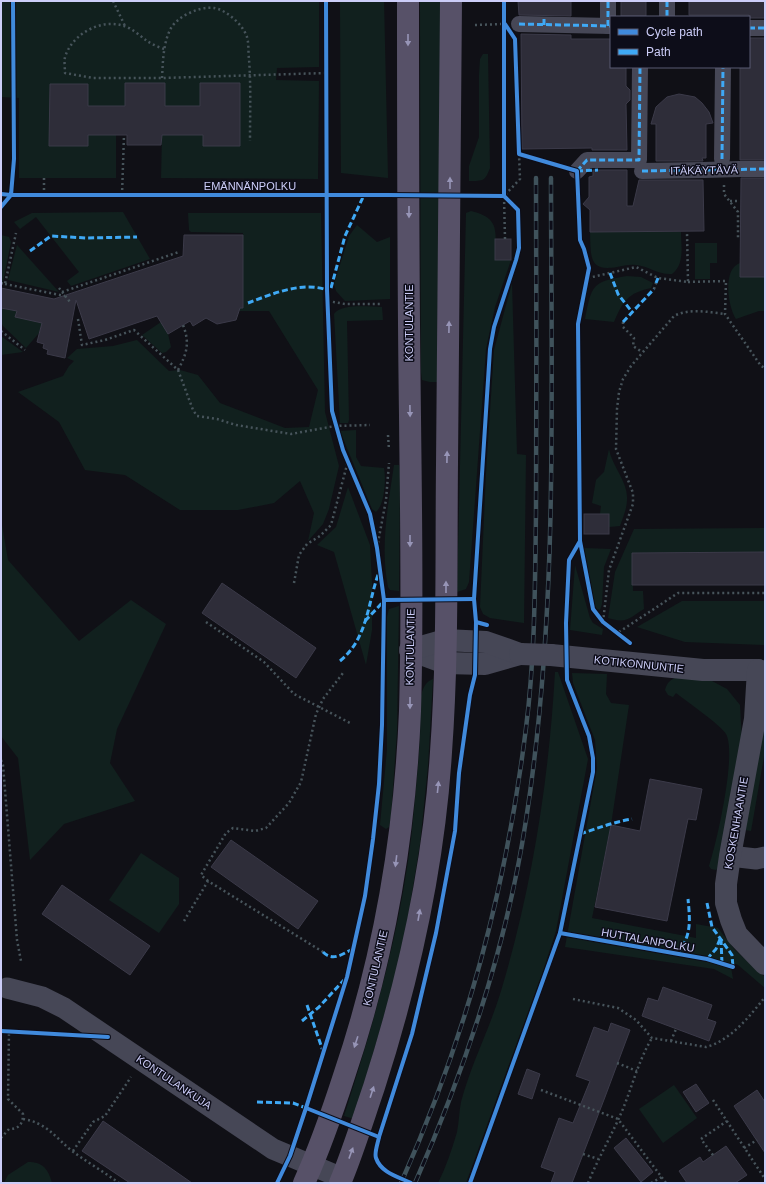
<svg xmlns="http://www.w3.org/2000/svg" width="766" height="1184" font-family="Arial,sans-serif">
<rect width="100%" height="100%" fill="#101016"/>
<g fill="#11201e">
<polygon points="1,1 319,1 319,67 277,68 276,80 319,81 318,179 161,178 162,135 203,135 203,146 240,146 239,83 200,83 200,106 165,106 165,83 125,83 125,106 88,106 88,84 50,84 49,146 88,135 116,135 116,178 19,178 19,98 1,97"/>
<polygon points="340,1 384,1 388,178 341,173"/>
<polygon points="420,1 441,1 437,382 430,382 422,380 421,372"/>
<path d="M483 54H488L490 168C485 181 484 181 469 181V166L479 137V75L480 59Z"/>
<path d="M471 211C502 218 495 234 495 260H511L495 307 486 349 469 582 466 589 457 592 466 213Z"/>
<polygon points="123,212 150,259 71,286 67,281 79,272 36,217 20,229 14,222 32,213"/>
<polygon points="188,213 321,213 325,412 339,466 329,509 323,524 308,541 314,513 300,481 274,503 238,510 180,510 125,475 85,470 59,422 18,392 63,376 69,366 74,361 67,358 77,349 113,346 137,340 169,371 180,370 198,375 220,403 285,428 309,427 318,390 269,311 239,311 240,308 243,307 243,233 191,232 189,230"/>
<polygon points="357,225 377,242 390,237 390,299 345,301 336,291 334,284 349,236"/>
<path d="M590 232H681C681 246 685 264 672 274 658 275 649 266 636 265 630 264 623 266 617 267 588 272 591 256 590 232Z"/>
<polygon points="1,235 9,237 11,242 3,282 1,281"/>
<polygon points="695,243 717,243 717,263 710,263 710,279 695,279"/>
<polygon points="17,245 59,292 8,280"/>
<path d="M740 263 765 277V311H759L736 319C728 307 722 269 740 263Z"/>
<path d="M627 276 641 277 653 283 651 288C628 293 623 301 614 322L585 319C592 284 592 282 627 276Z"/>
<polygon points="512,283 517,454 526,455 524,623 490,618 483,614 480,607 486,473 494,350"/>
<path d="M382 307 383 320 347 321 349 420 348 423H340L334 314C342 303 369 307 382 307Z"/>
<polygon points="1,308 17,311 15,317 42,323 39,333 26,348 3,326 1,322"/>
<polygon points="161,322 168,334 171,347 166,352 162,353 142,335"/>
<polygon points="1,336 23,352 1,355"/>
<path d="M356 430V457L361 466 384 468C386 479 385 504 376 512L372 509 340 431Z"/>
<path d="M609 449C612 466 628 482 627 499 627 509 623 517 620 526L609 527V514H600L601 506 592 503 596 480 604 472Z"/>
<path d="M394 465H399L400 474 399 591 390 590 388 587C380 546 388 506 394 465Z"/>
<polygon points="348,487 370,545 372,583 372,630 366,665 334,552 317,545 336,527"/>
<polygon points="1,519 8,560 79,641 131,600 166,624 117,729 110,763 135,801 64,824 30,860 18,758 1,736"/>
<path d="M765 528V552L632 553 633 591H643L644 609C629 618 627 624 608 618L615 572 634 529Z"/>
<polygon points="584,548 611,549 604,567 602,604 600,610 597,609 595,606"/>
<polygon points="575,565 590,618 593,623 603,629 602,635 570,630"/>
<polygon points="682,601 765,601 765,645 685,642 637,627"/>
<polygon points="399,606 397,731 391,817 389,827 386,829 380,825 387,749 387,617 389,609"/>
<path d="M555 672H558L588 759 556 931 543 971 466 1183H438C446 1167 452 1149 457 1132 459 1122 459 1112 461 1102 471 1064 490 1028 501 991 532 888 549 779 555 672Z"/>
<polygon points="572,673 607,674 606,694 611,703 629,705 611,825 592,918 696,938 696,924 718,928 735,950 765,977 765,988 738,965 730,961 733,979 714,969 565,947 597,768 595,740 573,683"/>
<path d="M678 677 712 681 727 689 740 705 742 740 719 868 716 870 711 869 709 866C717 842 737 753 726 734 722 726 685 700 676 693L673 697 668 695 665 690C667 683 670 679 678 677Z"/>
<path d="M433 679 428 766 420 844 402 954 354 1119 344 1116C376 1016 405 915 414 810 416 785 419 760 420 735 421 721 418 705 422 692 424 686 427 681 433 679Z"/>
<polygon points="765,717 765,751 751,831 745,830"/>
<polygon points="141,853 179,878 179,904 159,933 109,900"/>
<polygon points="674,1085 697,1118 663,1143 639,1109"/>
<path d="M28 1162C43 1162 48 1169 52 1183H4L8 1175Z"/>
</g>
<g fill="#2e2d39" stroke="#3b3a49">
<polygon points="518,1 571,1 571,16 519,15"/>
<rect x="621" y="1" width="25" height="15"/>
<polygon points="689,1 765,1 765,18 749,18 749,15 689,15"/>
<polygon points="521,34 571,35 571,39 611,39 611,67 626,67 626,86 630,90 630,100 626,104 627,150 592,150 592,148 522,149"/>
<polygon points="749,38 765,38 765,160 740,160 740,67 749,67"/>
<polygon points="125,83 165,83 165,106 200,106 200,83 240,83 240,146 203,146 203,135 162,135 161,145 127,145 127,135 88,135 88,146 49,146 50,84 88,84 88,106 125,106"/>
<polygon points="679,94 695,97 702,103 709,112 713,123 706,124 706,158 702,158 703,161 656,161 656,124 651,124 656,107 667,97"/>
<polygon points="593,170 627,170 627,206 633,206 639,180 703,180 704,231 590,232 590,210 583,204 589,197 589,177 593,176"/>
<polygon points="741,178 765,178 765,277 740,277"/>
<polygon points="184,235 243,235 243,308 240,308 236,320 217,324 206,318 193,326 190,321 168,334 157,316 89,339 76,300 65,358 47,354 48,350 43,348 44,344 37,342 42,323 15,317 17,311 1,308 1,288 54,299 183,256"/>
<rect x="495" y="239" width="16" height="21"/>
<rect x="584" y="514" width="25" height="20"/>
<polygon points="765,552 765,585 632,585 632,553"/>
<polygon points="222,583 316,648 296,678 202,613"/>
<polygon points="650,779 702,789 696,820 688,819 667,921 595,907 611,825 640,831"/>
<polygon points="231,840 318,901 298,929 211,867"/>
<polygon points="62,885 150,946 130,975 42,914"/>
<polygon points="663,987 712,1005 707,1019 716,1022 709,1041 642,1016 648,998 658,1001"/>
<polygon points="611,1023 630,1030 605,1097 572,1183 551,1183 555,1172 541,1167 559,1118 573,1123 590,1081 576,1076 594,1027 608,1032"/>
<polygon points="527,1069 540,1074 532,1099 518,1094"/>
<polygon points="696,1084 709,1103 696,1112 683,1092"/>
<polygon points="757,1090 765,1102 765,1153 734,1106"/>
<polygon points="103,1121 192,1183 130,1183 82,1151"/>
<polygon points="626,1138 653,1172 641,1182 614,1148"/>
<polygon points="726,1146 747,1175 735,1183 687,1183 679,1171 700,1157 703,1162"/>
</g>
<g fill="none" stroke-linecap="round" stroke-linejoin="round">
<g stroke="#47545b" stroke-width="2.5" stroke-dasharray="2 3" stroke-linecap="butt">
<polyline points="113,1 125,26"/>
<polyline points="475,25 503,24"/>
<path d="M164 49C158 47 152 44 147 41 140 36 132 28 124 26 101 18 72 34 65 57 64 62 65 68 65 73L93 78H162L326 73"/>
<path d="M162 78C163 61 163 43 171 28 178 16 200 6 214 8 227 10 243 25 247 37 249 44 248 52 249 59 251 86 250 113 250 141"/>
<polyline points="44,178 44,195"/>
<polyline points="724,185 724,194 738,212 738,238"/>
<polyline points="122,195 124,135"/>
<polyline points="730,201 740,201"/>
<polyline points="505,239 504,196 520,179 519,154"/>
<polyline points="588,278 636,267 658,278 688,282 687,232"/>
<polyline points="688,282 726,281 725,314 761,366 765,368"/>
<polyline points="1,283 5,284 16,233"/>
<polyline points="5,284 65,296"/>
<polyline points="59,288 70,302"/>
<polyline points="654,289 656,283"/>
<polyline points="62,292 179,252"/>
<polyline points="328,301 345,304 382,304"/>
<polyline points="78,319 82,345 105,340 134,330 178,370 193,410 197,416 217,419 236,425 291,434 335,426 370,425"/>
<polyline points="623,322 623,327 634,338 633,346 642,352"/>
<polyline points="1,331 25,350"/>
<path d="M178 370C187 353 190 343 183 325"/>
<polyline points="388,435 389,450"/>
<polyline points="377,548 386,500 389,463"/>
<polyline points="294,583 299,555 307,544 320,536 331,525 348,461"/>
<polyline points="206,622 264,662 294,694 352,724"/>
<path d="M603 622 609 570 633 504V493L616 449 617 409 619 392 623 379 631 366 674 316C690 308 708 312 725 314"/>
<polyline points="619,632 678,593 765,593"/>
<polyline points="1,760 3,765 17,940 21,961"/>
<polyline points="208,881 201,875 226,833 233,828 255,831 266,828 289,803 301,782 316,714 323,699 343,673"/>
<polyline points="184,921 208,881 323,952"/>
<path d="M573 999 618 1008 636 1020 652 1038 706 1047C730 1041 750 1016 765 997"/>
<polyline points="671,1041 676,1029"/>
<polyline points="617,1063 637,1071"/>
<polyline points="541,1090 618,1119 666,1183"/>
<polyline points="713,1100 765,1179"/>
<path d="M23 1119C47 1123 55 1137 72 1151 87 1162 104 1172 119 1183"/>
<path d="M1 1138 9 1129C19 1129 23 1124 23 1114L8 1099 9 1031"/>
<polyline points="744,1148 757,1140"/>
<polyline points="73,1151 93,1122 105,1116 131,1077"/>
<polyline points="583,1154 598,1159"/>
<polyline points="713,1155 701,1139 727,1121"/>
<path d="M588 1183C597 1161 609 1140 619 1118 631 1092 637 1063 652 1038"/>
<polyline points="651,1183 662,1177"/>
</g>
<g stroke="#464756" stroke-width="16">
<polyline points="667,1 667,17"/>
<polyline points="519,24 611,26"/>
<polyline points="608,26 608,1"/>
<polyline points="749,28 765,28"/>
<polyline points="722,159 723,67"/>
<polyline points="740,169 765,169"/>
<polyline points="577,171 587,160 639,160 640,67"/>
<polyline points="642,171 703,170"/>
</g>
<g stroke="#464756" stroke-width="21">
<polyline points="730,856 756,859 765,857"/>
<polyline points="7,988 42,997 64,1008 273,1149 342,1178"/>
</g>
<g stroke="#464756" stroke-width="22">
<polyline points="410,650 445,663 485,664 520,654"/>
<polyline points="410,650 445,640 486,642 520,654"/>
<polyline points="551,655 703,670 758,670 765,674"/>
<polyline points="758,670 755,719 730,856 726,884 726,903 731,920 737,935 765,964"/>
</g>
<g stroke="#575168" stroke-width="22">
<path d="M304 1183C320 1148 332 1113 344 1076 384 958 405 835 410 711 413 613 411 514 410 416 408 278 408 139 408 1"/>
<path d="M340 1183C353 1152 363 1119 374 1087 409 978 434 866 441 752 448 656 446 560 447 464 449 309 450 155 451 1"/>
</g>
<g stroke="#3f525b" stroke-width="4.5">
<g id="rail">
<path d="M401 1183C467 1035 506 889 526 728 535 657 535 585 536 513 537 401 536 290 536 178"/>
<path d="M415 1183C466 1067 507 945 526 820 559 608 551 392 551 178"/>
</g>
</g>
<use href="#rail" stroke="#0d0d19" stroke-width="3" stroke-dasharray="9" stroke-linecap="butt"/>
<polyline stroke="#464756" stroke-width="16" points="703,170 740,169"/>
<polyline stroke="#464756" stroke-width="22" points="520,654 551,655"/>
<g stroke="#3fa9f5" stroke-width="3" stroke-dasharray="6 3" stroke-linecap="butt">
<polyline points="667,1 667,17"/>
<polyline points="519,24 611,26"/>
<polyline points="544,25 544,16"/>
<polyline points="608,26 608,1"/>
<polyline points="749,28 765,28"/>
<polyline points="722,159 723,67"/>
<polyline points="577,171 587,160 639,160 640,67"/>
<polyline points="577,171 598,170"/>
<polyline points="642,171 765,169"/>
<polyline points="30,251 51,236 86,238 137,237"/>
<polyline points="610,273 618,294 632,312"/>
<polyline points="656,283 658,278"/>
<polyline points="331,288 345,236 364,195"/>
<path d="M248 303C272 294 302 281 327 290"/>
<polyline points="623,322 654,289"/>
<polyline points="365,621 383,602"/>
<path d="M340 661C368 638 367 605 379 572"/>
<path d="M580 834C598 828 614 822 632 819"/>
<polyline points="707,903 712,927 732,955 733,967"/>
<polyline points="721,939 722,964"/>
<path d="M323 952C333 962 342 954 353 949"/>
<path d="M677 954C692 936 690 920 688 899"/>
<polyline points="707,959 716,949 720,939"/>
<polyline points="307,1005 323,1051"/>
<polyline points="302,1021 319,1007 344,980"/>
<polyline points="257,1102 293,1103 306,1108"/>
</g>
<g stroke="#0d0d19" stroke-width="6">
<g id="cycleway">
<polyline points="1,194 11,195 14,159 13,1"/>
<polyline points="1,207 11,195 389,195 504,196"/>
<polyline points="580,541 593,609 603,622 630,643"/>
<polyline points="384,600 474,599"/>
<polyline points="487,625 476,622 474,599 490,349 494,327 516,260 519,248 518,210 504,196 504,1"/>
<polyline points="560,933 707,959 733,967"/>
<polyline points="1,1031 108,1037"/>
<polyline points="306,1108 379,1137"/>
<polyline points="277,1183 290,1156 306,1108 347,977 365,896 373,839 379,784 382,725 384,600 377,548 370,514 343,450 332,411 327,290 326,1"/>
<path d="M411 1183C399 1177 381 1173 376 1158 374 1153 378 1143 379 1137L412 1034 436 933 455 831 459 773 470 695 475 675 476 622"/>
<polyline points="470,1183 560,933 593,772 593,758 589,736 567,680 566,623 569,560 580,541 578,324 589,268 584,249 580,240 577,171 519,154 515,39 505,24"/>
</g>
</g>
<use href="#cycleway" stroke="#408adc" stroke-width="4"/>
</g>
<defs><path id="oneway-solid" d="M-6-.8H1V-3.2L6.5 0L1 3.2V.8H-6Z"/></defs>
<g fill="#9795b7">
<use href="#oneway-solid" transform="translate(408 40) rotate(90)"/>
<use href="#oneway-solid" transform="translate(450 183) rotate(-90)"/>
<use href="#oneway-solid" transform="translate(409 212) rotate(90)"/>
<use href="#oneway-solid" transform="translate(449 327) rotate(-89)"/>
<use href="#oneway-solid" transform="translate(410 411) rotate(89)"/>
<use href="#oneway-solid" transform="translate(447 457) rotate(-89)"/>
<use href="#oneway-solid" transform="translate(410 541) rotate(90)"/>
<use href="#oneway-solid" transform="translate(446 587) rotate(-90)"/>
<use href="#oneway-solid" transform="translate(410 703) rotate(90)"/>
<use href="#oneway-solid" transform="translate(438 787) rotate(-84)"/>
<use href="#oneway-solid" transform="translate(396 861) rotate(97)"/>
<use href="#oneway-solid" transform="translate(419 915) rotate(-80)"/>
<use href="#oneway-solid" transform="translate(356 1042) rotate(108)"/>
<use href="#oneway-solid" transform="translate(372 1092) rotate(-72)"/>
<use href="#oneway-solid" transform="translate(351 1153) rotate(-70)"/>
</g>
<g text-anchor="middle" stroke-width="3" stroke-linejoin="round" paint-order="stroke">
<g font-size="11" fill="#cccdf8" stroke="#0d0d19">
<text transform="translate(704 170) rotate(-1)" y="4">ITÄKÄYTÄVÄ</text>
<text x="250" y="190">EMÄNNÄNPOLKU</text>
<text transform="translate(409 323) rotate(-90)" y="4">KONTULANTIE</text>
<text transform="translate(410 647) rotate(-89)" y="4">KONTULANTIE</text>
<text transform="translate(639 664) rotate(6)" y="4">KOTIKONNUNTIE</text>
<text transform="translate(736 823) rotate(-80)" y="4">KOSKENHAANTIE</text>
<text transform="translate(648 940) rotate(10)" y="4">HUTTALANPOLKU</text>
<text transform="translate(375 968) rotate(-77)" y="4">KONTULANTIE</text>
<text transform="translate(174 1082) rotate(34)" y="4">KONTULANKUJA</text>
</g>
</g>
<rect width="766" height="1184" fill="none" stroke="#cccdf8" stroke-width="4"/>
<rect x="610" y="16" width="140" height="52" fill="#0d0d19" stroke="#595a72"/>
<rect x="618" y="29" width="20" height="6" fill="#408adc" stroke="#595a72"/>
<text x="646" y="36" font-size="12" fill="#cccdf8">Cycle path</text>
<rect x="618" y="49" width="20" height="6" fill="#3fa9f5" stroke="#595a72"/>
<text x="646" y="56" font-size="12" fill="#cccdf8">Path</text>
</svg>
